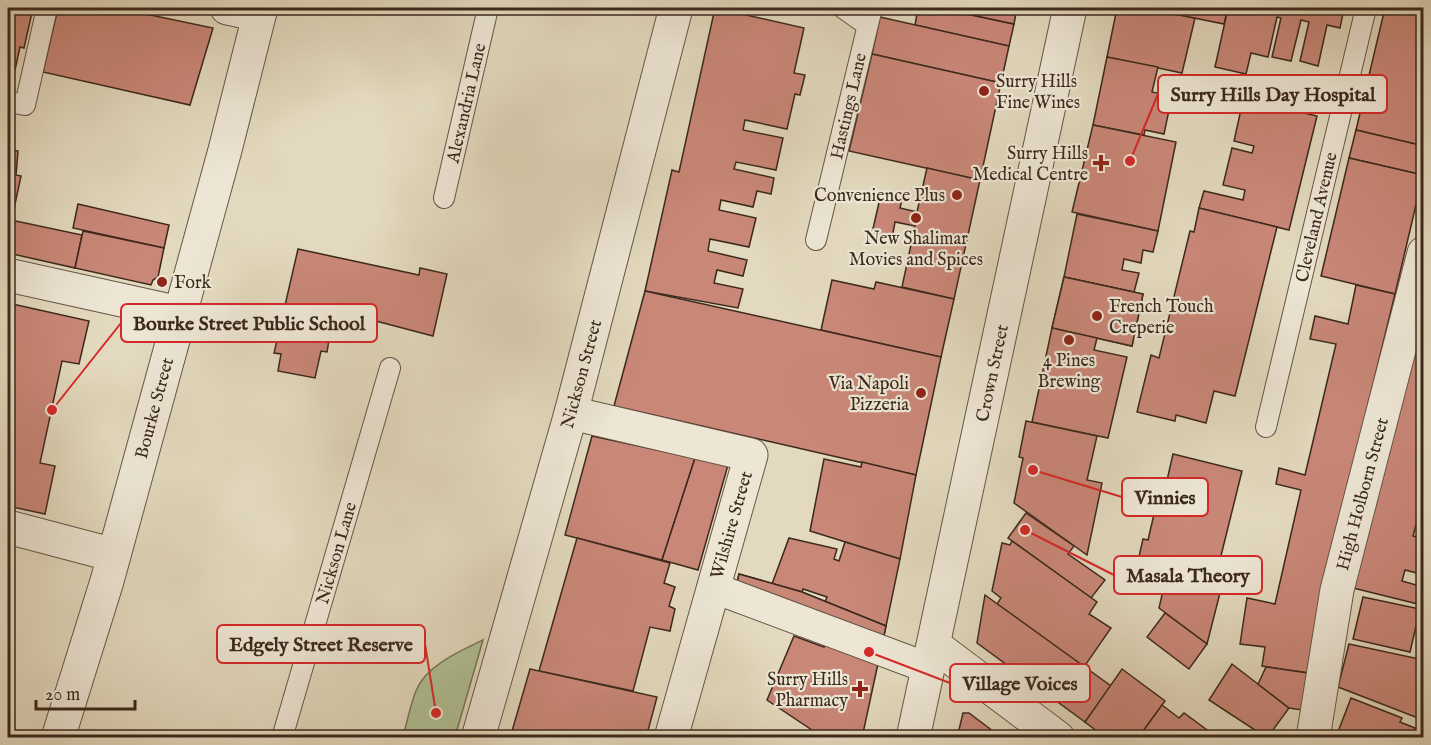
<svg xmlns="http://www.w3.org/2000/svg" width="1431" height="745" font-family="'IM FELL English',serif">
<rect width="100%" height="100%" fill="#e3d9be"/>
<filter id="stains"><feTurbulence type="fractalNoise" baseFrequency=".00333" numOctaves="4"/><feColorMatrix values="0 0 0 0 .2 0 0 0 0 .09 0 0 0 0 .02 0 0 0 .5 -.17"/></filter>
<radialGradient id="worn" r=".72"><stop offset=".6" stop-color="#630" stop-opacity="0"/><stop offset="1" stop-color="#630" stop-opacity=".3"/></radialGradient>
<path fill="#b0c094" stroke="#767458" stroke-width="1.5" d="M483 640 455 737H403C407 722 410 706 416 691 425 666 460 651 483 640Z"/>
<g fill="#c98778" stroke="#3c291d" stroke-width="1.5">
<polygon points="8,8 33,8 24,48 20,47 15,70 8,68"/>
<polygon points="58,8 117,8 213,28 190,105 43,72"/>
<polygon points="715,8 804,28 794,73 805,75 800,95 795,94 787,129 745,120 743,130 783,138 776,170 736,162 734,169 774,178 771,194 757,191 753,207 721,200 719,210 756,218 749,247 710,239 708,251 747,260 743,276 717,270 714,283 743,289 738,308 645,291 672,170 679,172"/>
<polygon points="918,8 939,8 1014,24 1009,46 915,25"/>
<polygon points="939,8 1017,8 1014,24"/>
<polygon points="1117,8 1145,8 1195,18 1182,73 1107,57"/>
<polygon points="1145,8 1228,8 1224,24"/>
<polygon points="1228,8 1344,8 1340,28 1327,25 1318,66 1300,61 1309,22 1301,20 1291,61 1272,57 1281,18 1277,17 1268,57 1251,53 1246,74 1215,67"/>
<polygon points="1385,8 1424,8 1424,146 1356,130"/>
<polygon points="880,17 1009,46 1001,83 872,54"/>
<polygon points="872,54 1001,83 980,180 849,151"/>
<polygon points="1107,57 1158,67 1152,92 1172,96 1164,134 1145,130 1144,135 1093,125"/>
<polygon points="1266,104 1317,116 1289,230 1199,208 1204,191 1243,200 1245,190 1223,185 1232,148 1252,153 1254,146 1234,141 1242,105 1264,111"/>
<polygon points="1093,125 1176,142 1158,231 1072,212"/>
<polygon points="1356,130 1424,146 1423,175 1349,158"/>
<polygon points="8,149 18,151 16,175 21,176 8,237"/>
<polygon points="1349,158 1423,175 1395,294 1321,276"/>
<polygon points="927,168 980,180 954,299 902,287 915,226 895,222 892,238 872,233 881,194 902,199 900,208 917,212"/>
<polygon points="78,204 169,225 164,248 73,228"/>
<polygon points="1199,208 1277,227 1235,396 1214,391 1206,423 1176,415 1175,421 1137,412 1151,355 1159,358 1190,231 1194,232"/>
<polygon points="1077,214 1158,231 1153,252 1143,250 1141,263 1124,259 1122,270 1139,273 1134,292 1064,277"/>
<polygon points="11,220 82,235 75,268 8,253"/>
<polygon points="83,231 164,248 158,277 153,280 151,285 75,268"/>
<polygon points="298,249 419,275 420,268 447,274 433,336 334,310 327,352 321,351 315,378 278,371 281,354 274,353"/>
<polygon points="1064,277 1143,294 1132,346 1052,328"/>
<polygon points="1064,277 1143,294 1132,346 1052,328"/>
<polygon points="832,280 874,289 876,282 954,299 941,357 821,330"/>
<polygon points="1356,285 1395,294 1322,595 1308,673 1262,666 1265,647 1240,644 1247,598 1275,604 1301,490 1276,484 1279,468 1305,475 1336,344 1310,339 1315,316 1348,324"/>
<polygon points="645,291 941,357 916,475 614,406"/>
<polygon points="8,303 89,321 79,364 62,361 40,463 55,466 45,514 8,506"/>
<polygon points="1052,328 1097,338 1094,350 1127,357 1108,438 1032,422"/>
<polygon points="1412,349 1424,353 1424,527 1416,525 1413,536 1424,539 1424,575 1405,570 1402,581 1423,587 1418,604 1353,588"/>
<polygon points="1026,421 1097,436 1087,480 1102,483 1087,555 1014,503 1023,458 1019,457"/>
<polygon points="592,436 695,458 662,560 565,535"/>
<polygon points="1173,454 1242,471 1215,580 1205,577 1203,584 1221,589 1207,644 1159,608 1168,569 1138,561 1143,539 1148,540 1155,510 1160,511"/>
<polygon points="695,458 728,465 698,570 662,560"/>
<polygon points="824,459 861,467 862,462 916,475 900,559 810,531"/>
<polygon points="1026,513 1074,546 1068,554 1105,580 1091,598 1008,538"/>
<polygon points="577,538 670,563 664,583 675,587 669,606 675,609 670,631 650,627 633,691 539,671"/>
<polygon points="789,538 837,549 834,559 839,561 845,542 900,559 886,626 825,602 827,597 803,589 802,592 772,584"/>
<polygon points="1012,541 1097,602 1089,614 1111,628 1084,667 997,604 1001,598 992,591 1002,543 1010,545"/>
<polygon points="739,574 802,592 886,626 882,645 736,588"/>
<polygon points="739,574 802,592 886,626 882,645 736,588"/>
<polygon points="985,595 1111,686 1085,722 977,643"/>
<polygon points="1363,597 1420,609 1410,652 1353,639"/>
<polygon points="1165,613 1207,644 1189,669 1147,637"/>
<polygon points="833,626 882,645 862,738 824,738 767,700 794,636 824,647"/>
<polygon points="1349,644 1424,660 1424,694 1418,718 1338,687"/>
<polygon points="1232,664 1289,708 1267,738 1209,700"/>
<polygon points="1266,667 1308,673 1302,710 1289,708 1258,684"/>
<polygon points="530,669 657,697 646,738 510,738"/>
<polygon points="1122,669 1165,701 1138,738 1106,738 1085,722"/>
<polygon points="1351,698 1402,718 1400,722 1415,728 1411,738 1336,737"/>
<polygon points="1162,705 1179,718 1184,713 1218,738 1138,738"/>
<polygon points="963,713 969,713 1002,738 957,738"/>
</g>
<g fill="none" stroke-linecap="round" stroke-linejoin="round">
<g stroke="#665545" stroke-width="22">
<g id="service">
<polyline points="843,8 867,25"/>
<polyline points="8,102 25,105 47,8"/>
<polyline points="444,198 488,8"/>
<polyline points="816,240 872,8"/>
<polyline points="1266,427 1366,8"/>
<polyline points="282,738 390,368"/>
</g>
</g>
<g stroke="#665545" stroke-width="32">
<polyline id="pedestrian" points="714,588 928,668"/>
</g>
<g stroke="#665545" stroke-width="35">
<g id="minor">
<polyline points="227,8 259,15"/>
<polyline points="8,275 180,313"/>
<polyline points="571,413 751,455 671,738"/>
<polyline points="8,527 114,555"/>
<polyline points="934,645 1058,738"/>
<polyline points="478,738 571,413 676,8"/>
<polyline points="1313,738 1337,590 1424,253"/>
</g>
</g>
<g stroke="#665545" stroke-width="35">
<g id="tertiary">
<polyline points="58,738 107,581 225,150 261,8"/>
<polyline points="913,738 1070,8"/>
</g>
</g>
<use href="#service" stroke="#ede6d5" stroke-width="20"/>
<use href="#pedestrian" stroke="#ede6d5" stroke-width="30"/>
<use href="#minor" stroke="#ede6d5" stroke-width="33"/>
<use href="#tertiary" stroke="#ede6d5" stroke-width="33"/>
</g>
<g fill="#8f2418" stroke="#ede6d5" stroke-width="2">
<circle cx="984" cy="91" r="6"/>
<path d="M1098 154h6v6h6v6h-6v6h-6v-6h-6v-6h6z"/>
<circle cx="957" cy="195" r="6"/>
<circle cx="916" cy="218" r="6"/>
<circle cx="162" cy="282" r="6"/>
<circle cx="1097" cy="316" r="6"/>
<circle cx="1069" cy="340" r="6"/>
<circle cx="921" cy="393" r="6"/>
<path d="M857 680h6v6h6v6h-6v6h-6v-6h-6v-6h6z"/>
</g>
<g text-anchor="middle" stroke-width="4.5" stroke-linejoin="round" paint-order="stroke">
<g font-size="18" fill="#3c291d" stroke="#ede6d5" text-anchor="end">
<text x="996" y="87" text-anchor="start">Surry Hills<tspan x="996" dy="21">Fine Wines</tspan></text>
<text x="1088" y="159">Surry Hills<tspan x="1088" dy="21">Medical Centre</tspan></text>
<text x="945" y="201">Convenience Plus</text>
<text x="916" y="244" text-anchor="middle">New Shalimar<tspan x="916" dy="21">Movies and Spices</tspan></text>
<text x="174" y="288" text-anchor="start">Fork</text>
<text x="1109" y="312" text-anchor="start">French Touch<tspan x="1109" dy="21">Creperie</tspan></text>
<text x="1069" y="366" text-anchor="middle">4 Pines<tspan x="1069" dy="21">Brewing</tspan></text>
<text x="909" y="389">Via Napoli<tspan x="909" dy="21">Pizzeria</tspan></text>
<text x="848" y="685">Surry Hills<tspan x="848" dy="21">Pharmacy</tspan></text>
</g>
<g font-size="18" fill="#3c291d" stroke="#ede6d5">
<text transform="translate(466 103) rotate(-77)" y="6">Alexandria Lane</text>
<text transform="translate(848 106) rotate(-77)" y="6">Hastings Lane</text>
<text transform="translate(1316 217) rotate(-77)" y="6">Cleveland Avenue</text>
<text transform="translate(992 373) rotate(-78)" y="6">Crown Street</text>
<text transform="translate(581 374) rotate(-75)" y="6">Nickson Street</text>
<text transform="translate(154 408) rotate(-75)" y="6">Bourke Street</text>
<text transform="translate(1362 494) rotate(-75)" y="6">High Holborn Street</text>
<text transform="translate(731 525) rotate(-74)" y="6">Wilshire Street</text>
<text transform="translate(336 553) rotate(-74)" y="6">Nickson Lane</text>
</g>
</g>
<path fill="none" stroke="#d62828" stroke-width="2" d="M1130 161L1158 94M52 410L121 323M1033 470L1122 497M1025 530L1114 575M436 713L425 644M869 652L950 683"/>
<g fill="#d62828" stroke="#ede6d5" stroke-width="2">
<circle cx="1130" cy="161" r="6"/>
<circle cx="52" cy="410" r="6"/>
<circle cx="1033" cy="470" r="6"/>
<circle cx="1025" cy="530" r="6"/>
<circle cx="436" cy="713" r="6"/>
<circle cx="869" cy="652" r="6"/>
</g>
<g fill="#ede6d5" stroke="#d62828" stroke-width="2">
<rect x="1158" y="75" width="229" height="38" rx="6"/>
<rect x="121" y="304" width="256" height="38" rx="6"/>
<rect x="1122" y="478" width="86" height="38" rx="6"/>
<rect x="1114" y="556" width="148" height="38" rx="6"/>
<rect x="217" y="625" width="208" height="38" rx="6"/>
<rect x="950" y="664" width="140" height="38" rx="6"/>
</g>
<g font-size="20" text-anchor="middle" font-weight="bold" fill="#3c291d">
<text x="1273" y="101">Surry Hills Day Hospital</text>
<text x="249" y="330">Bourke Street Public School</text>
<text x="1165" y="504">Vinnies</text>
<text x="1188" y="582">Masala Theory</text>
<text x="321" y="651">Edgely Street Reserve</text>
<text x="1020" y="690">Village Voices</text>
</g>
<rect width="1431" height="745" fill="none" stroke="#e3d9be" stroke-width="30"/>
<rect x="9" y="9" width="1413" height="727" fill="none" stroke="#3c291d" stroke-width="3"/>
<rect x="15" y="15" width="1401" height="715" fill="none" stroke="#3c291d" stroke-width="1.5"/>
<path d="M36 700v9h99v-9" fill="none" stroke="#3c291d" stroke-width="3"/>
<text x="45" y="700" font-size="18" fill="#3c291d" stroke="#ede6d5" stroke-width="4.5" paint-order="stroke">20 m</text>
<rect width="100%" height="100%" filter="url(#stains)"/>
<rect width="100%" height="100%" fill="url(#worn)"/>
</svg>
